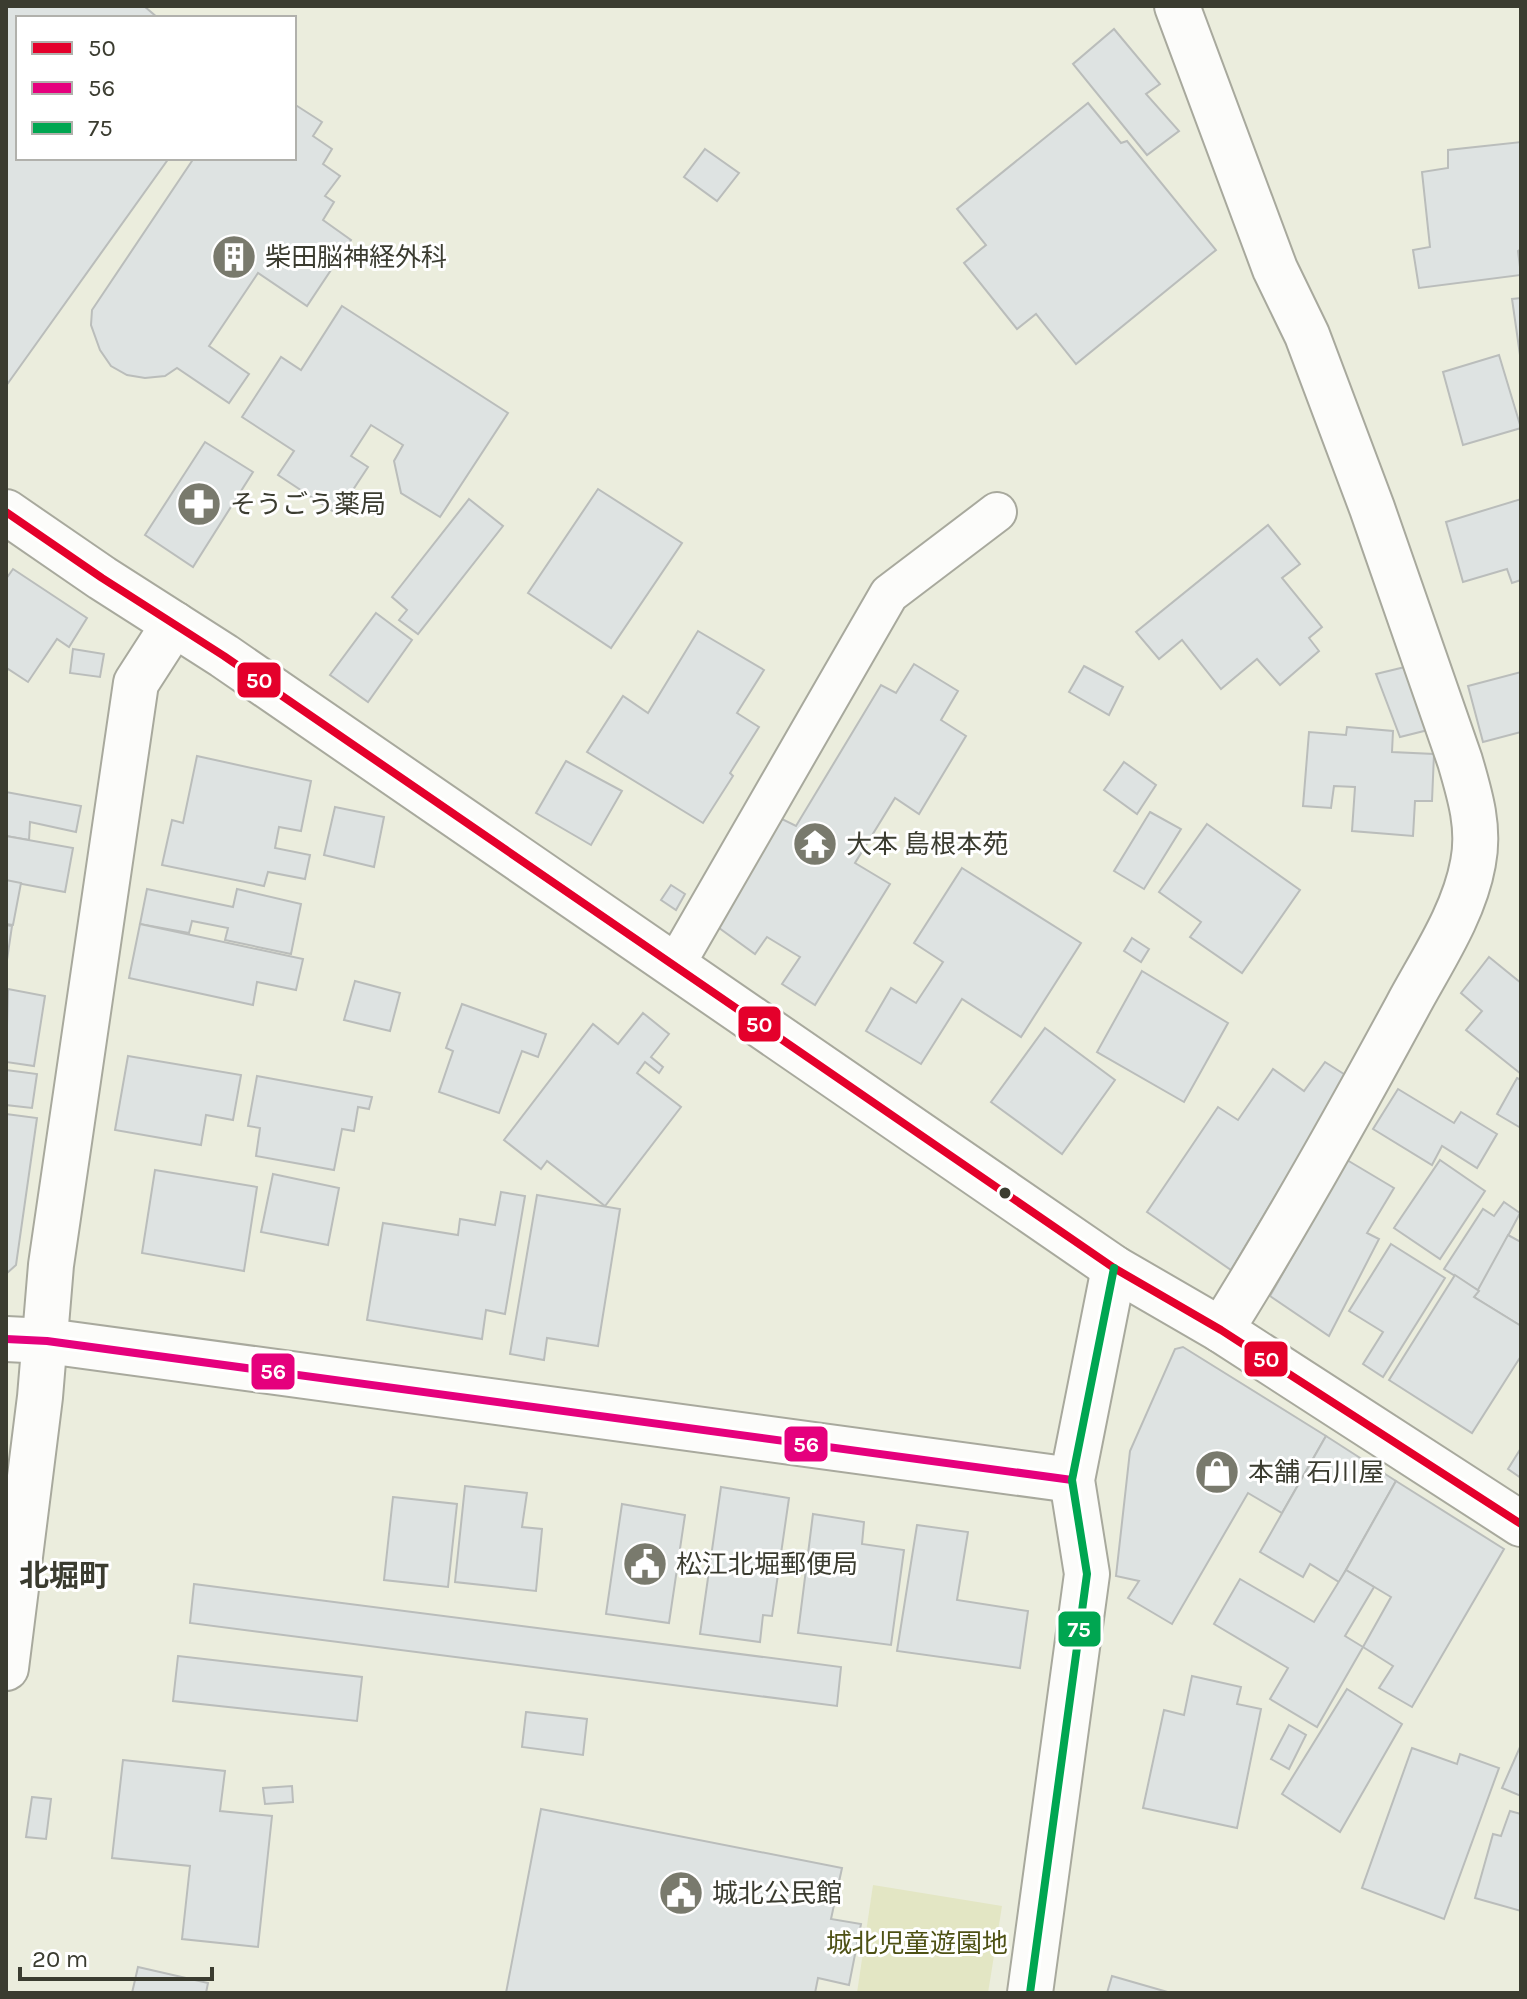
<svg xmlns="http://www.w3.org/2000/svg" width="1527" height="1999" font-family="Karla,'Noto Sans JP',sans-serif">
<rect width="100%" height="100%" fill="#ebeddd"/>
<polygon fill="#e3e6c4" points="873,1885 1002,1906 988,1993 857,1993"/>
<g fill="#dee3e2" stroke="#babdbb" stroke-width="2">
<polygon points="6,6 144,6 158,18 18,18 18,158 169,158 6,386"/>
<polygon points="1114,29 1160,84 1146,94 1179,131 1147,155 1073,64"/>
<polygon points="1088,103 1121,143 1127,141 1216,250 1076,364 1036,314 1017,329 964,263 986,245 957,209"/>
<polygon points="294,104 322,122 313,136 332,149 323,164 340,176 325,196 334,202 323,220 351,240 307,306 258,273 209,346 249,374 229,403 177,368 165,376 145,378 127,375 111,366 100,350 91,325 92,310 194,158 294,158"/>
<polygon points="1521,142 1521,249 1518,251 1521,275 1419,288 1413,250 1430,247 1422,172 1448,168 1448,150"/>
<polygon points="705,149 739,173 717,201 684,177"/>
<polygon points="1521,298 1521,362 1512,299"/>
<polygon points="342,306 508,413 440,517 401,493 394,461 403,445 371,425 351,456 368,467 337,514 278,475 294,451 242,417 281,357 301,370"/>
<polygon points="1499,355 1521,428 1463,445 1443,372"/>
<polygon points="205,442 253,472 193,567 145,535"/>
<polygon points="598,489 682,543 611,648 528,593"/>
<polygon points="469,499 503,526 418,634 399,620 407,610 392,597"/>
<polygon points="1521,499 1521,580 1512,583 1507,569 1463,582 1446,522"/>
<polygon points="1268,525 1300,564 1282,578 1322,627 1309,638 1319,651 1280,685 1257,659 1221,689 1182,640 1159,659 1136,632"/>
<polygon points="13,569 87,618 69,647 57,639 28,682 8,669 6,672 6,579"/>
<polygon points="376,613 412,640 368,702 330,675"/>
<polygon points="698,631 764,670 737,713 759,727 730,773 733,776 703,823 587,752 623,696 648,713"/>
<polygon points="73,649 104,654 100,677 70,673"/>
<polygon points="914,664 958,691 941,720 966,736 919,814 895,798 855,863 890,884 815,1005 782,984 800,957 767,937 755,954 715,925 780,818 796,826 881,685 896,693"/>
<polygon points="1084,666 1123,687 1109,715 1069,692"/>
<polygon points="1405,667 1428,730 1400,737 1376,674"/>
<polygon points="1521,672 1521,732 1483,742 1468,686"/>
<polygon points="1347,727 1393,731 1392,752 1434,754 1432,801 1415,801 1413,836 1352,831 1355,787 1334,786 1331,808 1303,806 1309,732 1346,735"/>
<polygon points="197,756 311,781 301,831 279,827 275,848 310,855 305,879 268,872 264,886 162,865 172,820 183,823"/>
<polygon points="566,761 622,791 591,845 536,813"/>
<polygon points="1124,762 1156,785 1137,814 1104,790"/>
<polygon points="6,792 81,806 76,832 30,822 29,840 6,836"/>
<polygon points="335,807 384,817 374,867 324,855"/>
<polygon points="1150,812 1181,829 1144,889 1114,871"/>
<polygon points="1207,824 1300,890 1242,973 1190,937 1201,922 1159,892"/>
<polygon points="6,836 73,848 65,892 6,881"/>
<polygon points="962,868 1081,943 1021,1037 962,999 921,1064 866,1031 891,988 916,1003 943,962 914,943"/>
<polygon points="6,880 21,883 13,925 6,924"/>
<polygon points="671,885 685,894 676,910 661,900"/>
<polygon points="147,889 233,907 237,889 301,904 291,954 225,940 228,928 192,921 189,933 140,924"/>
<polygon points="140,924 303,959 296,990 257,982 253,1005 129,978"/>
<polygon points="6,925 12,926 7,960 6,959"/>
<polygon points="1132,938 1149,949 1141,962 1124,951"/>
<polygon points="1489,957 1521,983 1521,1074 1466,1030 1482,1011 1461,993"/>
<polygon points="1142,971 1228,1023 1184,1102 1097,1052"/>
<polygon points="355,981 400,993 390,1031 344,1020"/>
<polygon points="8,989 45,996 34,1066 6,1062"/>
<polygon points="462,1004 546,1034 538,1057 522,1051 499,1113 439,1092 453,1051 446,1048"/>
<polygon points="643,1013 669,1034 651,1057 663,1067 659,1073 645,1062 637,1073 681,1107 605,1206 547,1161 541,1169 504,1140 593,1024 618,1044"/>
<polygon points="1045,1028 1115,1080 1062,1154 991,1102"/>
<polygon points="128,1056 241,1075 233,1120 206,1115 201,1145 115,1130"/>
<polygon points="1325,1062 1347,1076 1231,1270 1147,1212 1218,1107 1238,1120 1273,1069 1304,1091"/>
<polygon points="6,1070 37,1074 32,1108 6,1105"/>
<polygon points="257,1076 372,1097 369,1109 358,1107 354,1131 342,1129 334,1170 256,1156 260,1128 248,1126"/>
<polygon points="1517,1078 1521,1080 1521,1128 1497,1114"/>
<polygon points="1398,1089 1454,1123 1461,1112 1497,1134 1477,1168 1442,1146 1432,1165 1373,1129"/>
<polygon points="6,1114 37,1118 16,1265 6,1274"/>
<polygon points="1347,1160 1394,1188 1367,1233 1379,1239 1329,1336 1270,1296"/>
<polygon points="1440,1160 1485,1191 1440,1259 1394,1228"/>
<polygon points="155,1170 257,1187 244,1271 142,1253"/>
<polygon points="273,1174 339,1188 328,1245 261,1232"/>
<polygon points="501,1192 525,1196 505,1314 486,1310 482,1339 367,1320 383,1223 458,1235 460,1219 495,1225"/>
<polygon points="537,1195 620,1209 598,1346 547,1338 544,1360 510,1354"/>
<polygon points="1504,1202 1520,1213 1479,1291 1444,1269 1483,1209 1494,1216"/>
<polygon points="1508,1235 1521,1242 1521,1326 1474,1297"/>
<polygon points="1391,1244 1445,1278 1383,1377 1363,1364 1383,1332 1349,1311"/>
<polygon points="1455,1275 1479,1291 1474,1297 1521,1326 1521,1356 1472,1433 1389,1380"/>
<polygon points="1183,1347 1326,1436 1282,1513 1248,1493 1172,1624 1128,1598 1139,1581 1116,1576 1130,1451 1175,1349"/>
<polygon points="1326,1436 1396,1481 1339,1582 1310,1564 1303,1577 1260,1552"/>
<polygon points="1521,1448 1521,1478 1508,1469"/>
<polygon points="1396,1481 1504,1549 1412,1707 1379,1688 1393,1666 1363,1647 1391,1597 1346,1570"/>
<polygon points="465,1486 527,1493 522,1527 542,1529 536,1591 455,1582"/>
<polygon points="721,1487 789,1498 772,1616 763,1615 760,1642 700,1634"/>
<polygon points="393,1497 457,1504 448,1587 384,1580"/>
<polygon points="622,1504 685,1515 669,1623 606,1614"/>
<polygon points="813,1514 864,1522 862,1544 904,1550 891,1645 798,1633"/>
<polygon points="917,1525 968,1532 957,1600 1028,1611 1020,1668 897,1651"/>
<polygon points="1346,1570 1374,1587 1345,1636 1363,1647 1317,1727 1270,1699 1288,1668 1214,1624 1240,1579 1314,1622"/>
<polygon points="194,1584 841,1667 837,1706 190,1623"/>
<polygon points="178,1656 362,1677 357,1721 173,1701"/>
<polygon points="1192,1676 1241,1687 1237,1704 1261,1709 1237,1828 1143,1808 1164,1710 1184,1715"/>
<polygon points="1347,1689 1402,1724 1340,1832 1282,1794"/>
<polygon points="526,1712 587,1719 583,1755 522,1747"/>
<polygon points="1289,1725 1306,1735 1289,1769 1271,1759"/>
<polygon points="1520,1747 1521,1747 1521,1796 1502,1788"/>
<polygon points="1412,1748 1457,1764 1460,1754 1499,1768 1444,1919 1362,1888"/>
<polygon points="123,1760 225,1771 220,1811 272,1816 258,1947 182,1939 190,1866 112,1858"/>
<polygon points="292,1786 293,1802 265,1804 263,1788"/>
<polygon points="32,1797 51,1799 46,1839 26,1837"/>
<polygon points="541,1809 842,1868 831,1919 861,1924 849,1985 818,1978 815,1993 506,1993"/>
<polygon points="1510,1811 1521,1814 1521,1911 1475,1898 1493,1834 1501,1836"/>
<polygon points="138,1967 208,1983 206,1993 132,1993"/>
<polygon points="1112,1976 1171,1993 1107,1993"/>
</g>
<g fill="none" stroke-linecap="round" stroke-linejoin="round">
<g stroke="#a8a99d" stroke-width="42">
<polyline id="service" points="674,967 889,594 997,512"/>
</g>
<g stroke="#a8a99d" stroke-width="48">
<g id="minor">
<path d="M1177 6 1275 269 1307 335 1372 508 1460 761C1470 795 1480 828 1473 863 1464 914 1431 962 1407 1007 1348 1116 1287 1225 1221 1330"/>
<polyline points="6,1339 47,1341 1072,1480"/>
<polyline points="6,1668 40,1397 51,1265 136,683 174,624"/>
<polyline points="1030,1993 1087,1574 1072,1480 1114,1268"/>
</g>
</g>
<g stroke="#a8a99d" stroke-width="48">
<polyline id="tertiary" points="6,512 102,578 224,656 1114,1268 1221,1330 1521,1524"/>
</g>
<use href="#service" stroke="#fcfcfa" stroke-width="38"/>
<use href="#minor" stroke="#fcfcfa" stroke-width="44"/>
<use href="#tertiary" stroke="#fcfcfa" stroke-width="44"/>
<g stroke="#fff" stroke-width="14">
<polyline id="bus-1" points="6,512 102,578 224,656 1114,1268 1221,1330 1521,1524"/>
</g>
<g stroke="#fff" stroke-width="14">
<polyline id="bus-2" points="6,1339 47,1341 1072,1480"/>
</g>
<g stroke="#fff" stroke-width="14">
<polyline id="bus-3" points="1030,1993 1087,1574 1072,1480 1114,1268"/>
</g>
<use href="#bus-1" stroke="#e4002b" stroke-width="8"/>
<use href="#bus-2" stroke="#e5007d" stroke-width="8"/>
<use href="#bus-3" stroke="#00a651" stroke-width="8"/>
</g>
<defs>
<g id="building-disc" transform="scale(2.3)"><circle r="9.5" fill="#797a6d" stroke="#fff"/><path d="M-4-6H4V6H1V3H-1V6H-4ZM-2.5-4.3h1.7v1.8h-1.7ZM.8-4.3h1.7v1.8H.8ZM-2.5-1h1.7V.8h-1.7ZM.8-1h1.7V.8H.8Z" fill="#fff"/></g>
<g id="pharmacy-disc" transform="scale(2.3)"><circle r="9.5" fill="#797a6d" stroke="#fff"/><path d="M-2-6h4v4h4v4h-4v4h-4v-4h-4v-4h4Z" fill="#fff"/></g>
<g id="temple-disc" transform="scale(2.3)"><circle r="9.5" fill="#797a6d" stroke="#fff"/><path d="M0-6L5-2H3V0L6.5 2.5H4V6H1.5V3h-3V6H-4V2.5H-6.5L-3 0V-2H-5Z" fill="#fff"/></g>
<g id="shop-disc" transform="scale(2.3)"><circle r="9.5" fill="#797a6d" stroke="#fff"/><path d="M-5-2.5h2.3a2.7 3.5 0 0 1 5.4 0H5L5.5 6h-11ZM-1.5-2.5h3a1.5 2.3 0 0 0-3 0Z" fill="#fff"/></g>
<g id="civic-disc" transform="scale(2.3)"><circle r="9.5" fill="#797a6d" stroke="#fff"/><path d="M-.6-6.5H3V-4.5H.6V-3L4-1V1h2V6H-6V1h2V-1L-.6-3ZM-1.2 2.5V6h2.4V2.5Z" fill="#fff"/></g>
</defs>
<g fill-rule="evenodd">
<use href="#building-disc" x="234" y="257"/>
<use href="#pharmacy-disc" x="199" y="504"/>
<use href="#temple-disc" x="815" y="844"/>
<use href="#shop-disc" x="1217" y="1472"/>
<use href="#civic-disc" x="645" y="1564"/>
<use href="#civic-disc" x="681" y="1893"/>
</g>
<circle fill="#3b3c30" stroke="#fff" stroke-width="3" cx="1005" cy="1193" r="7"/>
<g text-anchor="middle" stroke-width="6" stroke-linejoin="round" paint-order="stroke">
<g font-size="26" fill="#3b3c30" stroke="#fff" text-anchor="start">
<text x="265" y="266">柴田脳神経外科</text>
<text x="230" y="513">そうごう薬局</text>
<text x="846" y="853">大本 島根本苑</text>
<text x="1248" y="1481">本舗 石川屋</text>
<text x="676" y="1573">松江北堀郵便局</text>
<text x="712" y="1902">城北公民館</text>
</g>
<g font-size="26" fill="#4e5114" stroke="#fff">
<text x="917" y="1952">城北児童遊園地</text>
</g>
<g font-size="30" font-weight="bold" fill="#3b3c30" stroke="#fff">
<text x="64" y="1586">北堀町</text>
</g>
</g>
<g stroke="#fff" stroke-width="3">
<rect x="236" y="661" width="46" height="38" rx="8" fill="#e4002b"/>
<rect x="737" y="1005" width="45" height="38" rx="8" fill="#e4002b"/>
<rect x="1243" y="1340" width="46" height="38" rx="8" fill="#e4002b"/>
<rect x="250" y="1352" width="46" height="39" rx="8" fill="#e5007d"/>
<rect x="783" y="1425" width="46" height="38" rx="8" fill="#e5007d"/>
<rect x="1057" y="1610" width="45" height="38" rx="8" fill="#00a651"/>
</g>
<g font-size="22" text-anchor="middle" font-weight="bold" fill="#fff">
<text x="259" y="688">50</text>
<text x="759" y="1032">50</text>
<text x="1266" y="1367">50</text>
<text x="273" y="1379">56</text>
<text x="806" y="1452">56</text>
<text x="1079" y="1637">75</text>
</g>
<rect width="1527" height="1999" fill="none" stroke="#3b3c30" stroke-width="16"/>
<rect x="16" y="16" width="280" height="144" fill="#ffffff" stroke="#b1b1ac" stroke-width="2"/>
<rect x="32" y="42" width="40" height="12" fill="#e4002b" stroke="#b1b1ac" stroke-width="2"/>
<text x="88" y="56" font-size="24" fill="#3b3c30">50</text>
<rect x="32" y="82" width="40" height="12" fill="#e5007d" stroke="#b1b1ac" stroke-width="2"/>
<text x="88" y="96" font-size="24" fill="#3b3c30">56</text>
<rect x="32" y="122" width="40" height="12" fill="#00a651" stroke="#b1b1ac" stroke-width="2"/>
<text x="88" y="136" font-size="24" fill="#3b3c30">75</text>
<path d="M20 1967v12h192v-12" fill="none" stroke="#3b3c30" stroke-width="4"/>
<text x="32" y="1967" font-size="24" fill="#3b3c30" stroke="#ffffff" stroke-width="6" paint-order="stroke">20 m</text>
</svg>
